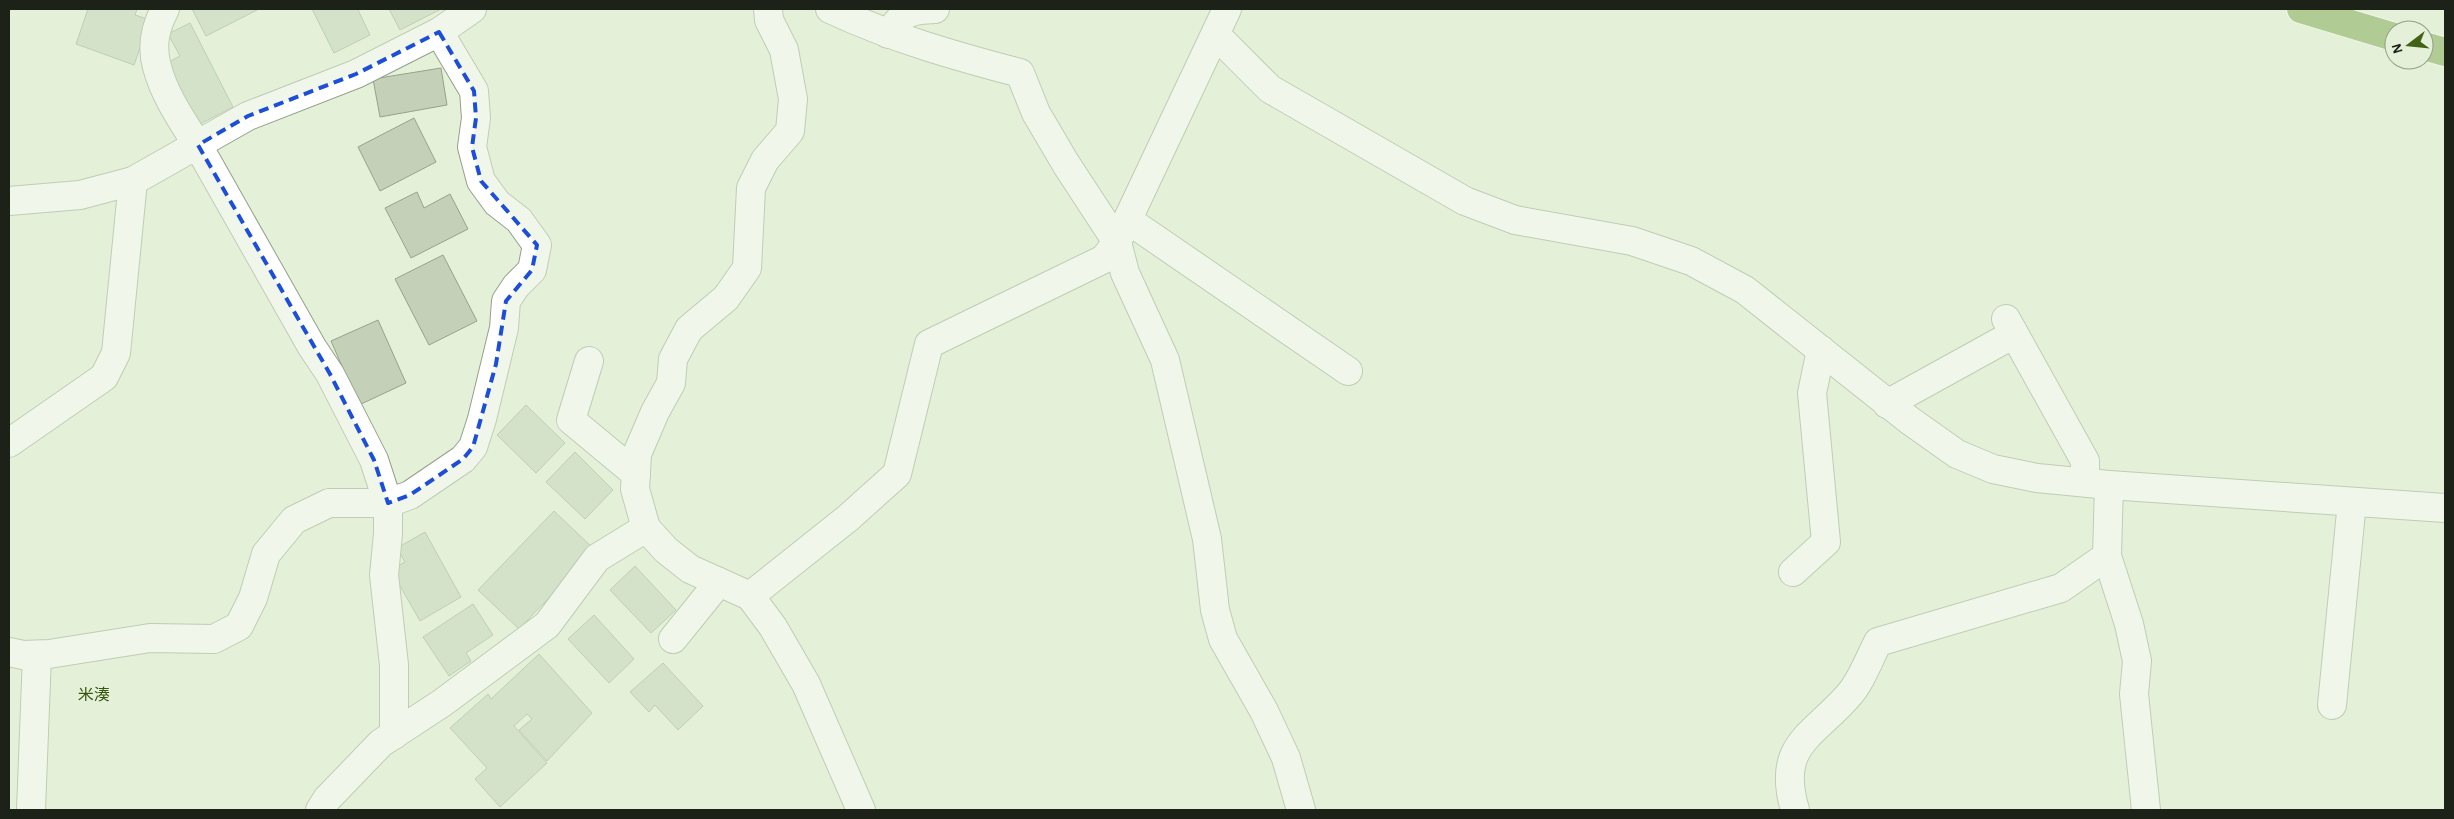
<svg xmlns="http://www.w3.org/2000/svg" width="2454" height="819" font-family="'Alegreya Sans','Noto Sans JP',sans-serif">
<rect width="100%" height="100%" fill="#e4f1d8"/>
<g fill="#c4d1b8" stroke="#96a28a">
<polygon points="88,9 137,9 135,15 150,20 134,65 76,44"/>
<polygon points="192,9 256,9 257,10 206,36"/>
<polygon points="312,9 360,9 358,10 370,35 334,53"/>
<polygon points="389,9 441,9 400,30"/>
<polygon points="190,23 233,107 194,127 163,65 180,56 168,34"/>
<polygon points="441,68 447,105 380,117 373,79"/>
<polygon points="414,118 436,162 380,191 358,147"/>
<polygon points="417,192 424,208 450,194 468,229 411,258 385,208"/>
<polygon points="443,255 477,321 429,345 395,279"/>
<polygon points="378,320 406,383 359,405 331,341"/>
<polygon points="526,405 565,443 536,473 497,435"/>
<polygon points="575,452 613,490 585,519 546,482"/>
<polygon points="554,511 595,550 519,629 478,590"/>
<polygon points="425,532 461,597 420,621 391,570 405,562 397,548"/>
<polygon points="635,566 676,610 651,633 610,590"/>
<polygon points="473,604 493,635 466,653 471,661 449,676 423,637"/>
<polygon points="594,615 634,659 609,683 568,639"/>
<polygon points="539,654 592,713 547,761 519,730 532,719 527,714 514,726 547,763 500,807 475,779 487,768 450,728 488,694 491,699"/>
<polygon points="663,663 703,706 678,730 655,705 649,712 630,692"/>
</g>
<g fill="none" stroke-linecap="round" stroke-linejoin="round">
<g stroke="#94a189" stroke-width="30">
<g id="minor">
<path d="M165 9C155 28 151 46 157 67 166 101 188 128 205 158 241 221 277 284 312 347L330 374 374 460 388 503V534L384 575 394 665V735"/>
<path d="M830 9C892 38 955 56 1020 73L1036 113 1066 164 1117 242 1125 273 1165 360 1207 539 1215 610 1223 639 1264 711 1286 758 1301 810"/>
<path d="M888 34C904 12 908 10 935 9"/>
<polyline points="1216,35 1270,89 1465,201 1515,220 1632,241 1691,261 1745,290 1909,420 1957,454 1993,469 2037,478 2109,485 2445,508"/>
<polyline points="9,201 80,195 133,181 248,116 356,74 439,32 472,9"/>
<polyline points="1128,220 1348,371"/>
<polyline points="2006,319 2085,461 2085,482"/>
<polyline points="589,361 571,420 636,474"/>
<polyline points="1887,404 2014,334"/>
<polyline points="9,443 104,377 116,353 133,181"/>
<polyline points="2109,485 2107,556 2129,624 2137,661 2134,694 2146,810"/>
<polyline points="1793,572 1826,542 1812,393 1821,350"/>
<polyline points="750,596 690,569 666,550 646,528 635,489 637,454 655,412 671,383 673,359 689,329 726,298 747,268 751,188 765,160 790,131 793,99 784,50 769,20 768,9"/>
<polyline points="673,639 719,582"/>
<polyline points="9,652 23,655 49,654 150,638 214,639 239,626 253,598 266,554 294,520 329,503 388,503 410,495 463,459 473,447 482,419 504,328 506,301 516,286 532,270 537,245 519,220 497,203 481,181 472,147 476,118 474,91 439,32"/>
<polyline points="2332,705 2352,502"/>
<polyline points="31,810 37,655"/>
<polyline points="320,810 327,799 381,743 442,703 547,625 597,558 646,528"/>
<polyline points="861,810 806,684 773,627 750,596 848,518 897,474 929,344 1104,259 1117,242 1227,9"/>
<path d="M1795 810C1776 745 1812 737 1848 696 1861 682 1869 659 1878 642L2061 588 2107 556"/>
</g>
</g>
<g stroke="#fff" stroke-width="30">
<g id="highway">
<polyline points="2301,9 2394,37"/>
<polyline points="2424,46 2445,52"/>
</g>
</g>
<use href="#minor" stroke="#fff" stroke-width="28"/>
<use href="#highway" stroke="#749e42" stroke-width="28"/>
</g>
<path d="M0 0H2454V819H0ZM439 32 474 91 476 118 472 147 481 181 537 245 532 270 506 301 496 364 473 447 463 459 410 495 388 503 374 460 330 374 198 145 248 116 356 74Z" fill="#e4f1d8" fill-opacity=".55" fill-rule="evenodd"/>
<path fill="none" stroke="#1d4ed8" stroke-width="4" stroke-dasharray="10 6" stroke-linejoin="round" d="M439 32 474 91 476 118 472 147 481 181 537 245 532 270 506 301 496 364 473 447 463 459 410 495 388 503 374 460 330 374 198 145 248 116 356 74Z"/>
<g text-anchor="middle" stroke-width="4.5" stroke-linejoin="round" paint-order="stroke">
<g font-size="16" fill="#395611" stroke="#e4f1d8">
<text x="94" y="700">米湊</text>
</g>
</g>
<rect width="2454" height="819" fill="none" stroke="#1d2219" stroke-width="20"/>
<g transform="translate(2409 45) rotate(254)"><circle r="24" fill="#e4f1d8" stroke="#949e8c"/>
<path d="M0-4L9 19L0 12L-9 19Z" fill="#426217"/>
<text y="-8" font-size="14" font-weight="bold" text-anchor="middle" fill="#1d2219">N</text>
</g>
</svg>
